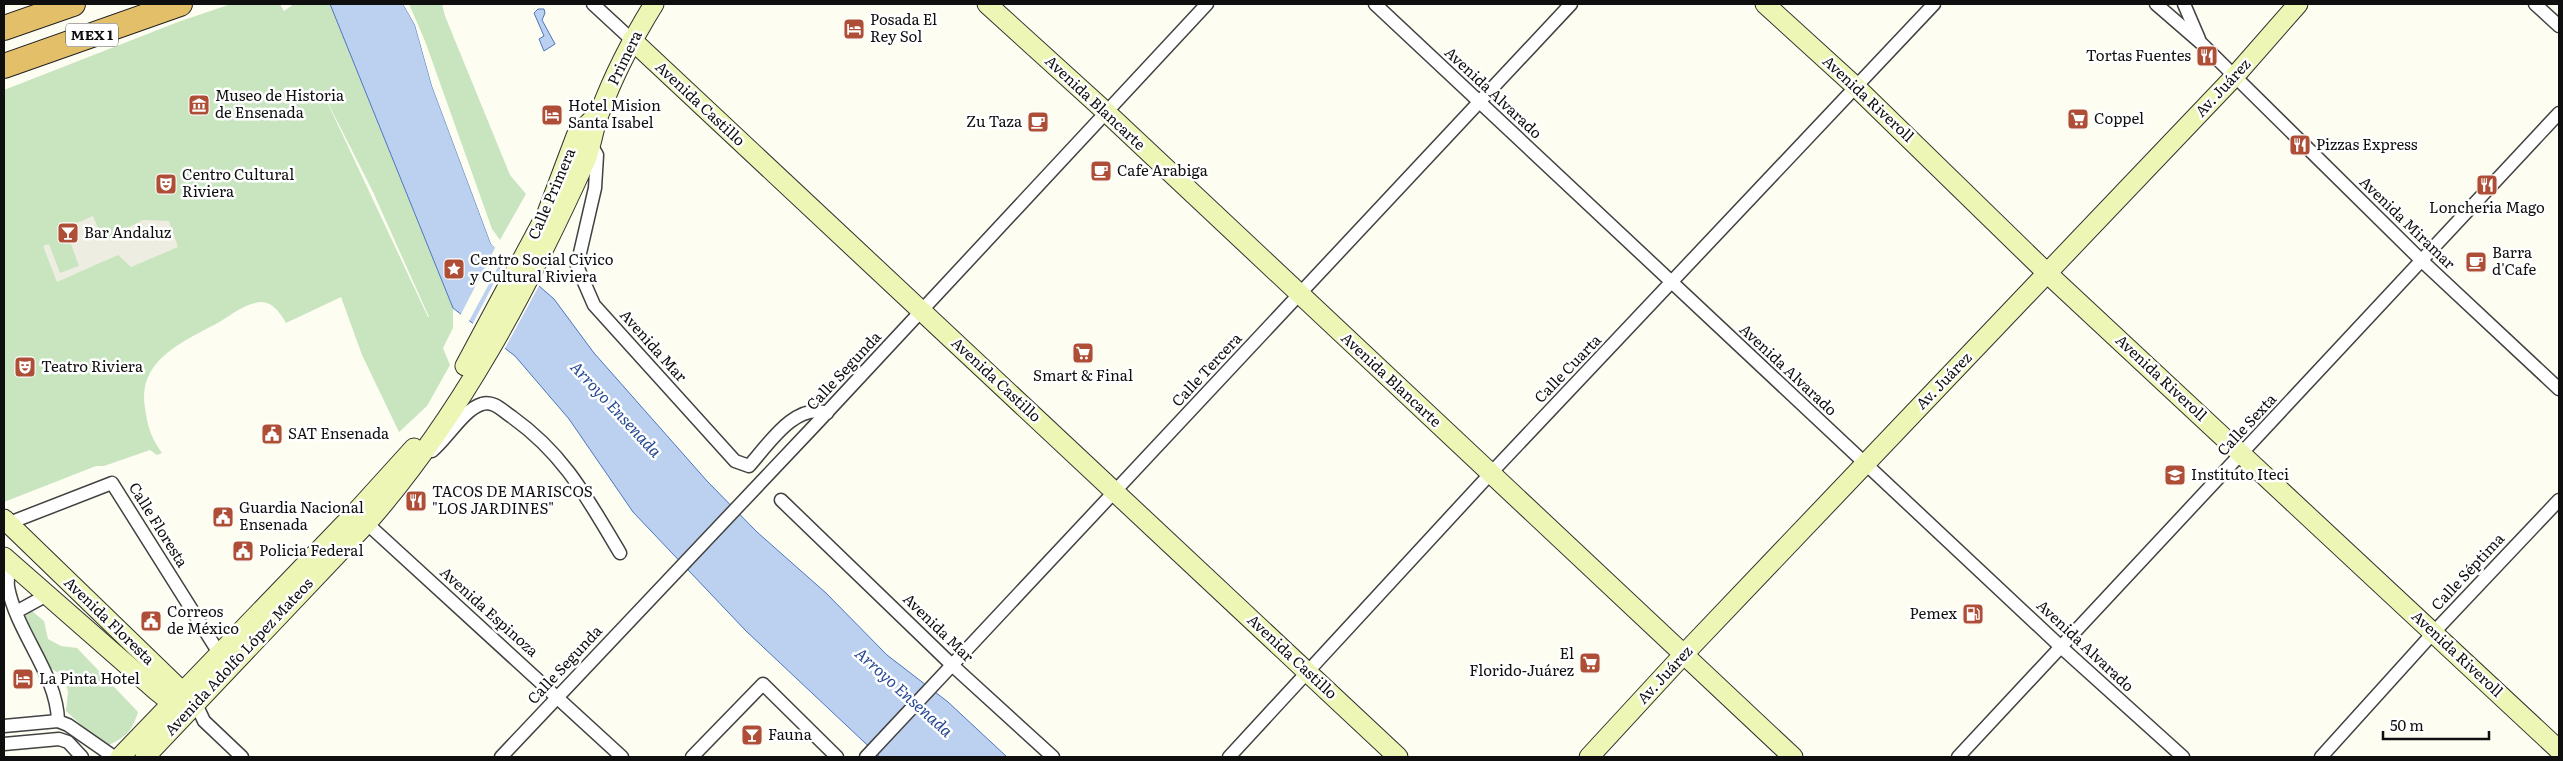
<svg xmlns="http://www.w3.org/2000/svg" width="2563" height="761" font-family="Literata,serif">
<rect width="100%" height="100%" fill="#fdfdf2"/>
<g fill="#c9e5bf" fill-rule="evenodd">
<path d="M231 4H280L284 11 294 4H330L453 308V328L443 348 450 365 427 406 399 432 362 355 341 297 286 323C281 314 273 302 261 302 244 303 229 317 214 325 180 343 137 362 145 408 148 428 151 437 162 453L157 455 150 450 104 466H96L4 502V90L178 22ZM323 93 373 192 429 317H428Z"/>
<polygon points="409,4 442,4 445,16 510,175 526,194 500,240 492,229 425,41"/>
<path d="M32 611 44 621 48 639 61 646 77 648 138 712C131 734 125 737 105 747L66 711 68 692 64 676 48 667 24 617Z"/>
</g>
<polygon fill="#eeede1" points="93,216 103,241 143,220 169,221 178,247 131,267 118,255 57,282 43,246 49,244 60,273 79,266 65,228"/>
<g fill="#bcd0ef" stroke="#4c75be">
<polygon points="330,4 403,4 415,25 432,86 491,244 554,299 594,353 707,481 757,532 826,593 887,655 948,702 1007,757 880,757 746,631 633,512 569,419 515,356 453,308"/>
<polygon points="538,9 544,9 545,13 542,20 555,44 544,51 539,39 544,36 534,13"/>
</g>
<g fill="#fdfdf2">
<polygon points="403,4 406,4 417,24 434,85 494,243 505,254 468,323 460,316 495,248 491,244 432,86 415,25"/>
<polygon points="508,256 540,284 504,350 472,325"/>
</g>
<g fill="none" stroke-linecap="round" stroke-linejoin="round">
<g stroke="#424242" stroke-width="15">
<g id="street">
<polyline points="593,4 632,40"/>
<polyline points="1375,4 2061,647 2183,757"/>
<polyline points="2156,4 2201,43 2422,261 2559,389"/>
<polyline points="2184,4 2199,39"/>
<polyline points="2535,4 2559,26"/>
<path d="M590 143 597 155 595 188 577 266 594 305 735 461 749 466C768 445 795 402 827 413"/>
<path d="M432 451C447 439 464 409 482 404 493 400 503 411 512 417 565 455 587 498 620 553"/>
<polyline points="781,500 952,665 1053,757"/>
<polyline points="362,519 622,757"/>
<polyline points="4,525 112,483 219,653"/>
<path d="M10 563C9 571 7 580 8 587 17 634 57 674 58 721"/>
<polyline points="16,612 47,595"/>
<polyline points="196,704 204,721 242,757"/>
<polyline points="4,726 58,721 68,725 114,757"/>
<polyline points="4,744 59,739 68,742 82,757"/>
<polyline points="501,757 816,424 1207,4"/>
<polyline points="692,757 763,684 837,757"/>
<polyline points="866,757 1571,4"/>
<polyline points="1229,757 1491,473 1934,4"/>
<polyline points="1958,757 2559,113"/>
<polyline points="2321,757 2434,632 2559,500"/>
</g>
</g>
<g stroke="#313131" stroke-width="21">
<g id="secondary">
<polyline points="987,4 1106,112 1793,757"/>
<polyline points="1765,4 1855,86 2047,273 2559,750"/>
<polyline points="632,40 1398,757"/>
<polyline points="465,366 547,213 576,136 599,113"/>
<polyline points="4,519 190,699"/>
<polyline points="4,557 158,692 181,710"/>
<polyline points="120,757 355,513 414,448"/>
<path d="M145 757 367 523C460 417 527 290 585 162 592 146 593 128 600 112 614 74 633 38 654 4"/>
<polyline points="1589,757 1684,654 2234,77 2298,4"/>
</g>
</g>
<g stroke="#202020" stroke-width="26">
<g id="highway">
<polyline points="4,28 73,4"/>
<polyline points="4,66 180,4"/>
</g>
</g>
<use href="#street" stroke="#fff" stroke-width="12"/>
<use href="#secondary" stroke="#edf6b5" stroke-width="19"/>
<use href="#highway" stroke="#e3bf6a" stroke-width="24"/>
</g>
<defs>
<g id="hotel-square" transform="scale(1.125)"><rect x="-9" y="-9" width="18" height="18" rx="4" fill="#af4e37" stroke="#fff"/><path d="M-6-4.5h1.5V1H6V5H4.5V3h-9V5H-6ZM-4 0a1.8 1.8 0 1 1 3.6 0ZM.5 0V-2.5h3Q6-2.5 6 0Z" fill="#fff"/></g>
<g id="restaurant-square" transform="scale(1.125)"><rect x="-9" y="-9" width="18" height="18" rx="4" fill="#af4e37" stroke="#fff"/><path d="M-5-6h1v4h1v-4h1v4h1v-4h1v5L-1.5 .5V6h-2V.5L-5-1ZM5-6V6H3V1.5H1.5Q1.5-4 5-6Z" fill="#fff"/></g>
<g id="museum-square" transform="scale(1.125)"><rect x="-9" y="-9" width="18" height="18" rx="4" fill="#af4e37" stroke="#fff"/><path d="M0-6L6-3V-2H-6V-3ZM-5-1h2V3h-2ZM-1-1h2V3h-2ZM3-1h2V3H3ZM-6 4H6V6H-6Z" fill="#fff"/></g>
<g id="supermarket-square" transform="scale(1.125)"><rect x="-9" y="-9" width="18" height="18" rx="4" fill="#af4e37" stroke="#fff"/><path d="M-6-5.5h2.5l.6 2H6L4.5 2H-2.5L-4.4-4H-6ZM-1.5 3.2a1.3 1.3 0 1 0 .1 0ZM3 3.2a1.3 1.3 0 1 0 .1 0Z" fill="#fff"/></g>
<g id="cafe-square" transform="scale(1.125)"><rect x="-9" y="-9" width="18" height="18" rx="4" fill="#af4e37" stroke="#fff"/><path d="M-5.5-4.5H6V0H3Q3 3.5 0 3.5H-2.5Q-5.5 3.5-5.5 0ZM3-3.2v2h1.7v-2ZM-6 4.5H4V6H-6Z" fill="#fff"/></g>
<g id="theatre-square" transform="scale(1.125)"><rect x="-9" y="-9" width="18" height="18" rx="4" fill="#af4e37" stroke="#fff"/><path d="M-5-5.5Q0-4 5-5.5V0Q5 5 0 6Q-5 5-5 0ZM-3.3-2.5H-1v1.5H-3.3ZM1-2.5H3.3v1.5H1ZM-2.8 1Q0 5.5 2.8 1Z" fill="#fff"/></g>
<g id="bar-square" transform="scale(1.125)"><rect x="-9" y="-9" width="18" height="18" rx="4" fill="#af4e37" stroke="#fff"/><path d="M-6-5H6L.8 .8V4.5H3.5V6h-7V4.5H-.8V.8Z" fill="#fff"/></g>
<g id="sight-square" transform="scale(1.125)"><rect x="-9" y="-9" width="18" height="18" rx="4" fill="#af4e37" stroke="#fff"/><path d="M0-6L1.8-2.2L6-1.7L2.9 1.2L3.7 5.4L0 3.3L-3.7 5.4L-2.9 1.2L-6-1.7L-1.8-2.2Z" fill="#fff"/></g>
<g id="civic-square" transform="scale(1.125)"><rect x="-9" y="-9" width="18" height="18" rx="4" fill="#af4e37" stroke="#fff"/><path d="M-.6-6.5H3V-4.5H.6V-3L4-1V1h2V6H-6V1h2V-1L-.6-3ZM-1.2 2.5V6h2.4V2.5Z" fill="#fff"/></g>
<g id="university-square" transform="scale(1.125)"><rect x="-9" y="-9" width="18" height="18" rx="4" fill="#af4e37" stroke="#fff"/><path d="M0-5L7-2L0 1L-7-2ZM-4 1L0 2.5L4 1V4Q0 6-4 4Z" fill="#fff"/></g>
<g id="fuel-square" transform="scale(1.125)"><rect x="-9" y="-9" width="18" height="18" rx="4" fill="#af4e37" stroke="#fff"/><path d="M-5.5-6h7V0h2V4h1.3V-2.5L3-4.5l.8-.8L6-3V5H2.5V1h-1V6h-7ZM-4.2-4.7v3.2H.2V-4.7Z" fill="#fff"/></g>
</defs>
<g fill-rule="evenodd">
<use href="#hotel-square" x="854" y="29"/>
<use href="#restaurant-square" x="2207" y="56"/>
<use href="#museum-square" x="199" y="105"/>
<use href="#hotel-square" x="552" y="115"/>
<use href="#supermarket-square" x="2078" y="119"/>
<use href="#cafe-square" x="1038" y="122"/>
<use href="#restaurant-square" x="2300" y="145"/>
<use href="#cafe-square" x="1101" y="171"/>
<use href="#theatre-square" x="166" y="184"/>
<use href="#restaurant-square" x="2487" y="185"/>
<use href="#bar-square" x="68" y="233"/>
<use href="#cafe-square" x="2476" y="262"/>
<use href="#sight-square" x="454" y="269"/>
<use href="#supermarket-square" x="1083" y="353"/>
<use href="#theatre-square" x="25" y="367"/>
<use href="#civic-square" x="272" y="434"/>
<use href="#university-square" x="2175" y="475"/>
<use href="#restaurant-square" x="416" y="501"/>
<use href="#civic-square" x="223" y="517"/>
<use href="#civic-square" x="243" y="551"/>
<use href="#fuel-square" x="1973" y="614"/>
<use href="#civic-square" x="151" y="621"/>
<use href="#supermarket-square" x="1590" y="663"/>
<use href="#hotel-square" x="23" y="679"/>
<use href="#bar-square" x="752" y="735"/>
</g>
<g text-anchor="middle" stroke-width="5" stroke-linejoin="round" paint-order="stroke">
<rect fill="#fff" stroke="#575757" stroke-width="1" x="66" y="23.5" width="52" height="23" rx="4"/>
<g font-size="14" font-weight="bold" fill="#0f0f0f">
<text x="92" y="40">MEX 1</text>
</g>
<g font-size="15" fill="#0f0f0f" stroke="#fff" text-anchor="start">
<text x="870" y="25">Posada El<tspan x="870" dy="17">Rey Sol</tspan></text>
<text x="2191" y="61" text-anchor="end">Tortas Fuentes</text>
<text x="215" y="101">Museo de Historia<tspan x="215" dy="17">de Ensenada</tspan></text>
<text x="568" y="111">Hotel Mision<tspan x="568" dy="17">Santa Isabel</tspan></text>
<text x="2094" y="124">Coppel</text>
<text x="1022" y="127" text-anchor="end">Zu Taza</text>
<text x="2316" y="150">Pizzas Express</text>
<text x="1117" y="176">Cafe Arabiga</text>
<text x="182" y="180">Centro Cultural<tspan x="182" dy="17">Riviera</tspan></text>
<text x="2487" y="213" text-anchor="middle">Loncheria Mago</text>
<text x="84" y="238">Bar Andaluz</text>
<text x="2492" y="258">Barra<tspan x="2492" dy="17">d'Cafe</tspan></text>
<text x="470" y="265">Centro Social Civico<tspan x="470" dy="17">y Cultural Riviera</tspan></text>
<text x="41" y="372">Teatro Riviera</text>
<text x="1083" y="381" text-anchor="middle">Smart &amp; Final</text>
<text x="288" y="439">SAT Ensenada</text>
<text x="2191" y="480">Instituto Iteci</text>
<text x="432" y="497">TACOS DE MARISCOS<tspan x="432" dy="17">"LOS JARDINES"</tspan></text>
<text x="239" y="513">Guardia Nacional<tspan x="239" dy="17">Ensenada</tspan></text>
<text x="259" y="556">Policia Federal</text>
<text x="167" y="617">Correos<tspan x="167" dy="17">de México</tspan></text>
<text x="1957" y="619" text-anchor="end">Pemex</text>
<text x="1574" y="659" text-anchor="end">El<tspan x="1574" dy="17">Florido-Juárez</tspan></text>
<text x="39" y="684">La Pinta Hotel</text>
<text x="768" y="740">Fauna</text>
</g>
<g font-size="15" fill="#0f0f0f" stroke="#fff">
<text transform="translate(625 58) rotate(-64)" y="5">Primera</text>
<text transform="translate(2223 88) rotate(-47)" y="5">Av. Juárez</text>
<text transform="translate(1493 93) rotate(43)" y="5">Avenida Alvarado</text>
<text transform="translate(1868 99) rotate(43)" y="5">Avenida Riveroll</text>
<text transform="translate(1095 103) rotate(43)" y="5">Avenida Blancarte</text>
<text transform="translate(700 104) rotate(43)" y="5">Avenida Castillo</text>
<text transform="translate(552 194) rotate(-67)" y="5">Calle Primera</text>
<text transform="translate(2407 223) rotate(44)" y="5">Avenida Miramar</text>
<text transform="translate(653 346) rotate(48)" y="5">Avenida Mar</text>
<text transform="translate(1568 369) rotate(-46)" y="5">Calle Cuarta</text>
<text transform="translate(1207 370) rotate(-47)" y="5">Calle Tercera</text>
<text transform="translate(1788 370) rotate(43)" y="5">Avenida Alvarado</text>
<text transform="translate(844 371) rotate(-47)" y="5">Calle Segunda</text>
<text transform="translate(2161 378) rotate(43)" y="5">Avenida Riveroll</text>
<text transform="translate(996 380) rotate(43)" y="5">Avenida Castillo</text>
<text transform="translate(1391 380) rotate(43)" y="5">Avenida Blancarte</text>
<text transform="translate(1944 381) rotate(-46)" y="5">Av. Juárez</text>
<text transform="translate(2247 425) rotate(-47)" y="5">Calle Sexta</text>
<text transform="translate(158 525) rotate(58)" y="5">Calle Floresta</text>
<text transform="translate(2468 572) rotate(-47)" y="5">Calle Séptima</text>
<text transform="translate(489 612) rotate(42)" y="5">Avenida Espinoza</text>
<text transform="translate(109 621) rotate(44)" y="5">Avenida Floresta</text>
<text transform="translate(938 628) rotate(44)" y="5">Avenida Mar</text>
<text transform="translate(2085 646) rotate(43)" y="5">Avenida Alvarado</text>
<text transform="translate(2457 654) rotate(43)" y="5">Avenida Riveroll</text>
<text transform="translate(239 657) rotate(-47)" y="5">Avenida Adolfo López Mateos</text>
<text transform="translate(1292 657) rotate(43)" y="5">Avenida Castillo</text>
<text transform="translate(565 665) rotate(-47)" y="5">Calle Segunda</text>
<text transform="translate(1665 675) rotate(-47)" y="5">Av. Juárez</text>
</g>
<g font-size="16" font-style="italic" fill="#264992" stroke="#fff">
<text transform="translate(616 409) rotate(47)" y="6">Arroyo Ensenada</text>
<text transform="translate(904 692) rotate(42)" y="6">Arroyo Ensenada</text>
</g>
</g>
<rect width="2563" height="761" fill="none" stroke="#0f0f0f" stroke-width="10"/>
<path d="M2383 731v8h106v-8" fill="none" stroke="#0f0f0f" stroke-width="2.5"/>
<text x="2390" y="731" font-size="15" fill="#0f0f0f" stroke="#ffffff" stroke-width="4" paint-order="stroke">50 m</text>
</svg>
